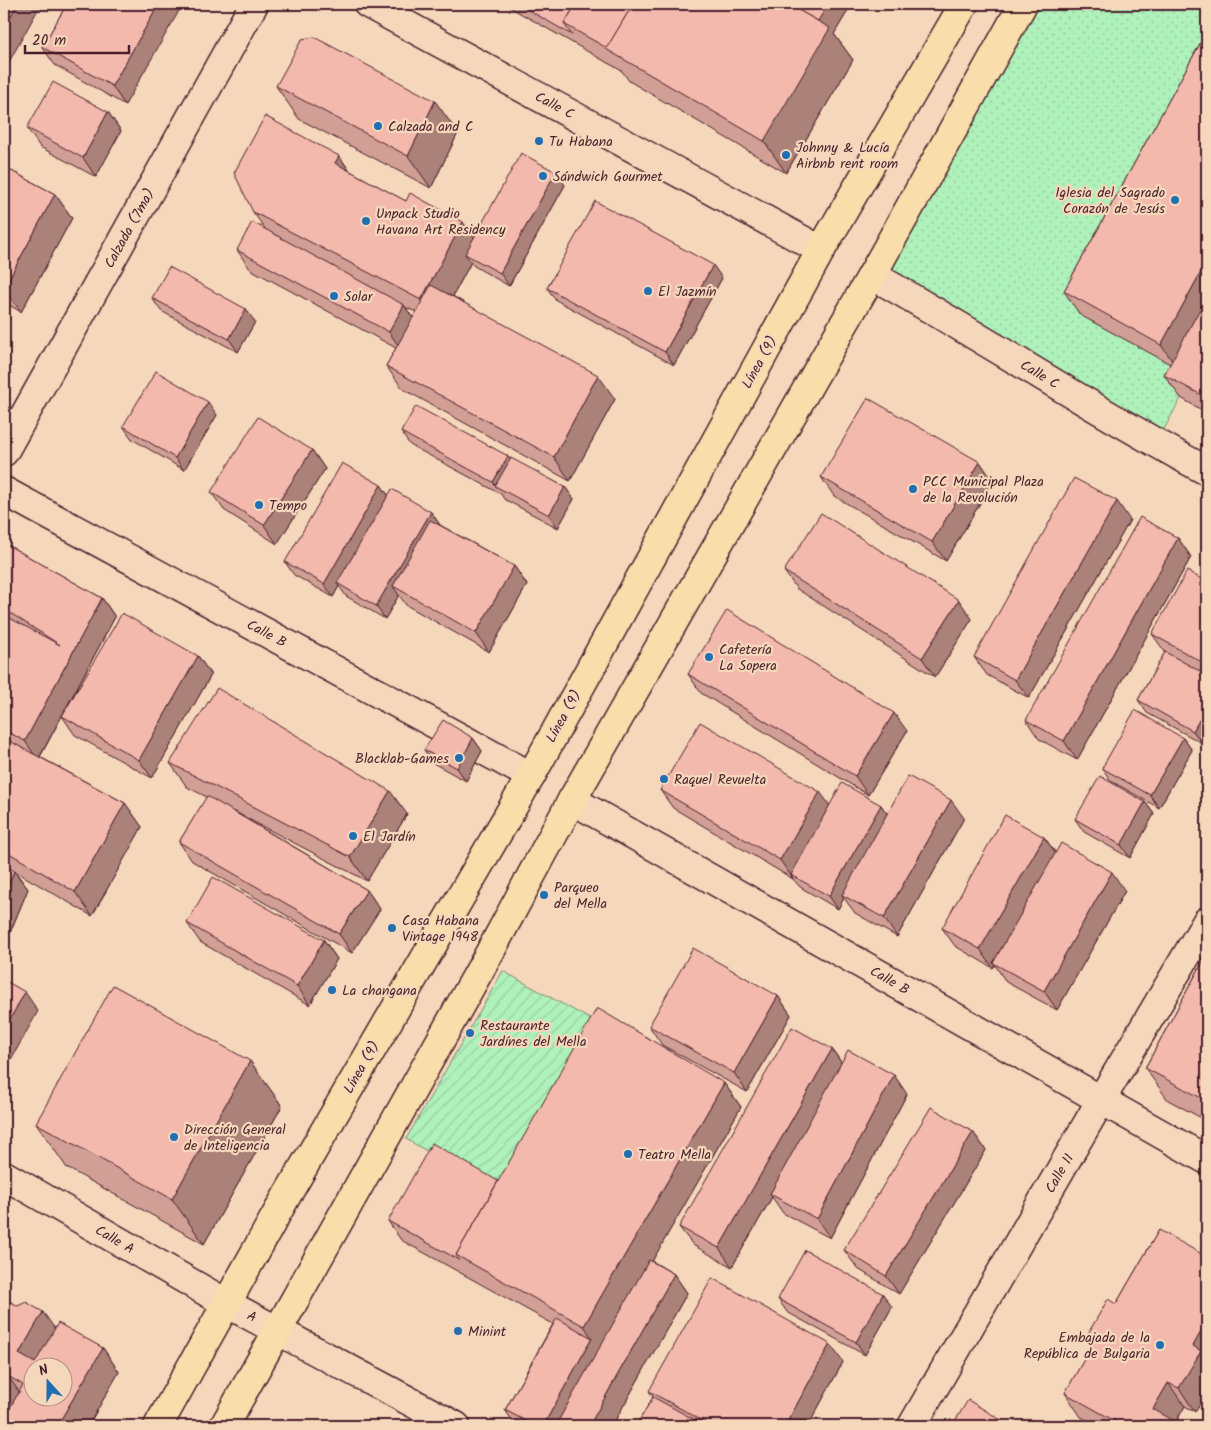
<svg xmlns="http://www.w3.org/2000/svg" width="1211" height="1430" font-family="Kalam,sans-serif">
<defs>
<pattern id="park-dots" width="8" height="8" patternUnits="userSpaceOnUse" patternTransform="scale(1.25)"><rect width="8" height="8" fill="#aff1ba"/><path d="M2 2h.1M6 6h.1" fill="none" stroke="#98cea0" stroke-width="1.8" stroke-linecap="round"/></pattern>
<pattern id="garden-furrows" width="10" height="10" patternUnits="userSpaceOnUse" patternTransform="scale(1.25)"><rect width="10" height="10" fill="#aff1ba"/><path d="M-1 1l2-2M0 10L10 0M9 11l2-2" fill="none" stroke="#98cea0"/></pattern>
</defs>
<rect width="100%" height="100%" fill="#f5d7bb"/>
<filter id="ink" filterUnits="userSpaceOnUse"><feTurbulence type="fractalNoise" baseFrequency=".02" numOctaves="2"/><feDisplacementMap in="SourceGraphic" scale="10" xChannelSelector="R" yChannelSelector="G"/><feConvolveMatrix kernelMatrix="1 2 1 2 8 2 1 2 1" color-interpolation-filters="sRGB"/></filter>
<g filter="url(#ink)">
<polygon fill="url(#park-dots)" stroke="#7c8872" points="1023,4 1207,4 1207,350 1156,444 872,275"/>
<polygon fill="url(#garden-furrows)" stroke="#7c8872" points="503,971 613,1032 515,1202 406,1139"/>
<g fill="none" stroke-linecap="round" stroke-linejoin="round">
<g stroke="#4a1f2b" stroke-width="31">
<g id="minor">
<polyline points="368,4 821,250"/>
<path d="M872 275C985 339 1093 410 1207 471"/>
<polyline points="4,491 531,776"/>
<polyline points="572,800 1207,1160"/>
<polyline points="4,1175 226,1303 456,1426"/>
<polyline points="912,1426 1101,1100 1207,921"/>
</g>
</g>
<g stroke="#4a1f2b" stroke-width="31">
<polyline id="secondary" points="4,452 254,4"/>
</g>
<g stroke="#4a1f2b" stroke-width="31">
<g id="primary">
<polyline points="158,1426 286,1197 531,776 821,250 964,4"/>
<polyline points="224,1426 490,952 572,800 872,275 1023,4"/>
</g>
</g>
<use href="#minor" stroke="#f5d7bb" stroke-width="28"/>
<use href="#secondary" stroke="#f5d7bb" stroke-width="28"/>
<use href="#primary" stroke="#f9deab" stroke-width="28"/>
</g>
<g fill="#d19f95" stroke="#4a1f2b" fill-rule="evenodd">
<polygon points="67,4 125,105 55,65 42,47"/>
<polygon points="504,4 852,4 834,34 853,60 786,173 629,81 622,71"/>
<polygon points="1207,31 1207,413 1181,398 1164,375 1170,364 1080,315 1064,291"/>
<polygon points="276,86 458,133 431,188 299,119"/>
<polygon points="108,112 121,131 96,177 40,147 27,128"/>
<path d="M339 156 350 171 474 238 565 185 509 286 474 266 471 262 453 296 615 399 570 481 403 389 386 366 396 348 250 269 237 250 266 230 253 212ZM405 307 416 312 413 318Z"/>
<polygon points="4,167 55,194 72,218 21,312 4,302"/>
<polygon points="722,278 674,365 556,300 547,288"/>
<polygon points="152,298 255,322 238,352 161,311"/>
<polygon points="217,415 184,470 132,439 123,426"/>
<polygon points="401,432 508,456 510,459 565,487 574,499 558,528 504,499 501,494 410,445"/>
<polygon points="312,450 325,469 277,544 224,510 211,492"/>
<polygon points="980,462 993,481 946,561 834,496 821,477"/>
<polygon points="381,485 388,495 431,512 440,525 514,566 527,585 489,652 406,605 399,595 385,619 346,596 339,586 333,597 294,575 285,562"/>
<polygon points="1130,520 1029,698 987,675 974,657"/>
<polygon points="1178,538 1191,557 1077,760 1039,739 1026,720"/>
<polygon points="4,543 102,598 115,617 40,757 125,803 142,827 92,916 15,871 28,889 9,935 4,932"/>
<polygon points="784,571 972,619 935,677 797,589"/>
<polygon points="1207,582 1207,735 1202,743 1147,713 1138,700 1165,652 1152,634"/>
<polygon points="198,656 211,675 152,778 75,735 62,716"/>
<polygon points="688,674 907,731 868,795 701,693"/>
<polygon points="473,738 482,751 466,781 433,763 424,750"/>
<polygon points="1183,738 1192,750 1159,808 1111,781 1102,768"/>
<polygon points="170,763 407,814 367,881 235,812 367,890 380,909 352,953 192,861 179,842 207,797 187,787"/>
<polygon points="660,790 830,805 881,805 887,814 964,818 897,937 855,913 844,898 838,909 800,887 793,879 673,808"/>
<polygon points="1145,802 1154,814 1130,858 1084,832 1075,819"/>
<polygon points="1044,837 1055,852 1125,891 1057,1010 1006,982 995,965 993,968 955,946 942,928"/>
<polygon points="187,923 324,940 337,959 310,1005 200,942"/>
<polygon points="1207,954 1207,1121 1168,1100 1145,1068"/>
<polygon points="778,996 791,1015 747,1092 662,1045 649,1026"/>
<polygon points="832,1049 841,1062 907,1094 830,1238 783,1213 772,1197 732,1267 693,1245 679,1227"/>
<polygon points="250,1061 282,1106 204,1244 67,1168 36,1123"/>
<polygon points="724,1083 741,1107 652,1261 674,1274 687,1293 612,1426 520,1426 514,1423 505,1410 553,1324 401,1240 388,1221 498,1181"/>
<polygon points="973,1132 986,1150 899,1294 858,1269 844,1250"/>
<polygon points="1159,1230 1195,1412 1185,1406 1176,1422 1183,1426 1099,1426 1081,1417 1065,1393 1092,1346 1086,1337 1116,1304"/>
<polygon points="5,1299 55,1328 103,1348 119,1372 88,1426 4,1426"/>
<polygon points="778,1299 892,1307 865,1355 787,1312"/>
<polygon points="843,1362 808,1426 636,1426 653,1397 649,1391"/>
</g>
<g fill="#aa8279" stroke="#4a1f2b">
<polygon points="17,4 41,4 4,71 4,29"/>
<polygon points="159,4 183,4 125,105 112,86"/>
<polygon points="828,4 852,4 834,34 853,60 786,173 764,141 814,27"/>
<polygon points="435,101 458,133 431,188 408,156"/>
<polygon points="108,112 121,131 96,177 83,158"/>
<polygon points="339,156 356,180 335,163"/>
<polygon points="556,172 565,185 509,286 500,273"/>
<polygon points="55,194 72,218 21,312 4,288"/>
<polygon points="463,222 480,246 465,254 471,262 438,324 421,300"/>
<polygon points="1207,261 1207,315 1178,369 1161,345"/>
<polygon points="713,265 722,278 674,365 665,352"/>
<polygon points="404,305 417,324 402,351 389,332"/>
<polygon points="246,309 255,322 238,352 229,339"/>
<polygon points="598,375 615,399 570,481 554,457"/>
<polygon points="208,402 217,415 184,470 175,458"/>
<polygon points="312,450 325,469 277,544 264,525"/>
<polygon points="508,456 517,469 496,487 493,482"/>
<polygon points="980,462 993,481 946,561 932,542"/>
<polygon points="381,485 390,498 337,583 339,586 333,597 324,584"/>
<polygon points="565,487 574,499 558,528 549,515"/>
<polygon points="1117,501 1130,520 1029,698 1015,680"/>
<polygon points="431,512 440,525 393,586 399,595 385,619 376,606"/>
<polygon points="1178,538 1191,557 1077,760 1064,741"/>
<polygon points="514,566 527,585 489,652 476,633"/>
<polygon points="102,598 115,617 38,760 25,741"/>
<polygon points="959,600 972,619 935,677 922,658"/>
<polygon points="198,656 211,675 152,778 139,760"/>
<polygon points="1207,706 1207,735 1202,743 1193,731"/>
<polygon points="894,713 907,731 868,795 855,776"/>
<polygon points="473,738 482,751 466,781 457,768"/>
<polygon points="1183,738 1192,750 1159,808 1150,795"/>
<polygon points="390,791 407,814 367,881 350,857"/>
<polygon points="820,792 834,811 791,875 793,879 780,860"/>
<polygon points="951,800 964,818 897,937 884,918"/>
<polygon points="1145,802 1154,814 1130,858 1121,845"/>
<polygon points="125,803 142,827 92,916 75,892"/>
<polygon points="881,805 890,818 842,895 844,898 838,909 829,896"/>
<polygon points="1044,837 1057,855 993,963 995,965 993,968 980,949"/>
<polygon points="14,871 28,889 9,935 4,927 4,897"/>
<polygon points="1112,872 1125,891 1057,1010 1044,991"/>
<polygon points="367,890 380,909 352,953 339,934"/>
<polygon points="324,940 337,959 310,1005 297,986"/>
<polygon points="25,992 38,1011 4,1072 4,1030"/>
<polygon points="778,996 791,1015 747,1092 734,1073"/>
<polygon points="832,1049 845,1068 770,1194 772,1197 732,1267 719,1248"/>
<polygon points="250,1061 282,1106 204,1244 172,1199"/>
<polygon points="894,1075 907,1094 830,1238 817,1219"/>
<polygon points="724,1083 741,1107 601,1350 557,1423 559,1426 543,1426 592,1338 584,1326"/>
<polygon points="973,1132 986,1150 899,1294 886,1276"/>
<polygon points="674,1274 687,1293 612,1426 589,1426"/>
<polygon points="883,1294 892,1307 865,1355 856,1342"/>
<polygon points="43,1312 60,1336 42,1368 19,1354"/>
<polygon points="1207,1321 1207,1392 1195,1412 1179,1388 1193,1346"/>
<polygon points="830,1344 843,1362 808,1426 785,1426"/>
<polygon points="103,1348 119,1372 88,1426 57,1426"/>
<polygon points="8,1376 25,1400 4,1426 4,1384"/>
<polygon points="1168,1383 1185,1406 1173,1426 1153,1409"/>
</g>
<g fill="#f3b9ad" stroke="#4a1f2b" fill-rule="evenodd">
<polygon points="4,4 17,4 4,29"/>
<polygon points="67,4 159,4 112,86 42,47"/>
<polygon points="518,4 576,4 564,24 572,35"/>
<polygon points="576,4 633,4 607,48 564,24"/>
<polygon points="633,4 788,4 830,28 764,141 606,49"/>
<polygon points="788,4 828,4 818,21"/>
<polygon points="1207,31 1207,261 1161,345 1064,291"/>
<polygon points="314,37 435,101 408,156 276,86 302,39"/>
<polygon points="53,82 108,112 83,158 27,128"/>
<polygon points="265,116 339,156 335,163 406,201 410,193 463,222 421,300 253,212 234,173"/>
<polygon points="521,153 556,172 500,273 465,254"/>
<polygon points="4,167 55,194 4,288"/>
<polygon points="595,201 713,265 665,352 547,288"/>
<polygon points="252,222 404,305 389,332 237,250"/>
<polygon points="169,267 246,309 229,339 152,298"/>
<polygon points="431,285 598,375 554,457 386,366"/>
<polygon points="1207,296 1207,398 1164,375"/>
<polygon points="156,371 208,402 175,458 123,426"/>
<polygon points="868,398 980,462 932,542 821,477"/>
<polygon points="416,406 508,456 493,482 401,432"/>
<polygon points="258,417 312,450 264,525 211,492"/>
<polygon points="511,458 565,487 549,515 495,486"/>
<polygon points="342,463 381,485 324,584 285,562"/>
<polygon points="1074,478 1117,501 1015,680 974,657"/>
<polygon points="392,489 431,512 376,606 337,583"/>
<polygon points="821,513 959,600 922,658 784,571"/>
<polygon points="1140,517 1178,538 1064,741 1026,720"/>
<polygon points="430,520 514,566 476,633 393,586"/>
<polygon points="4,543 102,598 25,741 4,730 4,615 60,645 4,609"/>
<polygon points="1187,571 1207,582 1207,665 1152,634"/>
<polygon points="727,610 894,713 855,776 688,674"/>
<polygon points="122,613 198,656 139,760 62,716"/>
<polygon points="1165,652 1207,675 1207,706 1193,731 1138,700"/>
<polygon points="217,688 390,791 350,857 170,763"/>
<polygon points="1135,710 1183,738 1150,795 1102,768"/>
<polygon points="443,720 473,738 457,768 424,750"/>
<polygon points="700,722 820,792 780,860 660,790"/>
<polygon points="4,738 125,803 75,892 4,850"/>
<polygon points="908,776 951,800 884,918 842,895"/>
<polygon points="1100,776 1145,802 1121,845 1075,819"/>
<polygon points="842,783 881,805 829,896 791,875"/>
<polygon points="207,796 367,890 339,934 179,842"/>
<polygon points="1005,815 1044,837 980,949 942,928"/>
<polygon points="1061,843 1112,872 1044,991 993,963"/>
<polygon points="4,864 14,871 4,897"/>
<polygon points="213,877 324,940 297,986 187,923"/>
<polygon points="693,948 778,996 734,1073 649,1026"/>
<polygon points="1207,954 1207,1101 1145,1068"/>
<polygon points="4,980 25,992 4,1030"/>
<polygon points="113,985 250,1061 172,1199 36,1123"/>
<polygon points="597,1008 724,1083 584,1326 456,1255"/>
<polygon points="792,1027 832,1049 719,1248 679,1227"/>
<polygon points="848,1050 894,1075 817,1219 770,1194"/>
<polygon points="931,1107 973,1132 886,1276 844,1250"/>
<polygon points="432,1143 498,1181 456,1255 459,1260 388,1221"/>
<polygon points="1159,1230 1207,1257 1207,1321 1193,1346 1201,1351 1179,1388 1168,1383 1153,1409 1183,1426 1124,1426 1065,1393 1094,1342 1086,1337 1108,1299 1116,1304"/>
<polygon points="805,1250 883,1294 856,1342 778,1299"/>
<polygon points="649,1260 674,1274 589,1426 562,1426 557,1423"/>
<polygon points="712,1278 830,1344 785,1426 712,1426 649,1391"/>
<path d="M4 1298 18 1306 26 1302 43 1312 19 1354 35 1363 58 1323 103 1348 57 1426H4V1418L23 1385 8 1376 4 1384ZM32 1368H62V1398H32Z"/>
<polygon points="557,1318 592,1338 543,1426 535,1426 505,1410"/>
<polygon points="653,1397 706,1426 636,1426"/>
<polygon points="968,1400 1011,1426 952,1426"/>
</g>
</g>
<g fill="#1f6fb2" stroke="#f5d7bb" stroke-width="2">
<circle cx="378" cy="126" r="5"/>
<circle cx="539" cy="141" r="5"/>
<circle cx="786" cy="155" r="5"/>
<circle cx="543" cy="176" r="5"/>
<circle cx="1175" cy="200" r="5"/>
<circle cx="366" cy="221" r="5"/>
<circle cx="648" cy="291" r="5"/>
<circle cx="334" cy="296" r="5"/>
<circle cx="913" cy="489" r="5"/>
<circle cx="259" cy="505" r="5"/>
<circle cx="709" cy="657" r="5"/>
<circle cx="459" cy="758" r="5"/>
<circle cx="664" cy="779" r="5"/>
<circle cx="353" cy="836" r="5"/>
<circle cx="544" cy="895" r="5"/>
<circle cx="392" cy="928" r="5"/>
<circle cx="332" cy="990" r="5"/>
<circle cx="470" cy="1033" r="5"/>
<circle cx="174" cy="1137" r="5"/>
<circle cx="628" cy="1154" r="5"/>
<circle cx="458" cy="1331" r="5"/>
<circle cx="1160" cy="1345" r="5"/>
</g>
<g text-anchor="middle" stroke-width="4.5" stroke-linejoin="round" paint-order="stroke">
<g font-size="14" fill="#4a1f2b" stroke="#f5d7bb">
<text transform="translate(555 105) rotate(28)" y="5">Calle C</text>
<text transform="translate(129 228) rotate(-61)" y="5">Calzada (7ma)</text>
<text transform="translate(759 362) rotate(-61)" y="5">Línea (9)</text>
<text transform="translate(1040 374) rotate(31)" y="5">Calle C</text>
<text transform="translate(267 633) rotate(28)" y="5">Calle B</text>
<text transform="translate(563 716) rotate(-61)" y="5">Línea (9)</text>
<text transform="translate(890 980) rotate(30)" y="5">Calle B</text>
<text transform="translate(361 1067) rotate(-60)" y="5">Línea (9)</text>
<text transform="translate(1059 1173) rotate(-60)" y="5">Calle 11</text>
<text transform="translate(115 1239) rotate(30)" y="5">Calle A</text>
<text transform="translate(252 1316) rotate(28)" y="5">A</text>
</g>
<g font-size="14" fill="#4a1f2b" stroke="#f5d7bb" text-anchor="start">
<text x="388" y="131">Calzada and C</text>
<text x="549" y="146">Tu Habana</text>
<text x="796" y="152">Johnny &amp; Lucía<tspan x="796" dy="16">Airbnb rent room</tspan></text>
<text x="553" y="181">Sándwich Gourmet</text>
<text x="1165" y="197" text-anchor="end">Iglesia del Sagrado<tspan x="1165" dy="16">Corazón de Jesús</tspan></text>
<text x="376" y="218">Unpack Studio<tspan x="376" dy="16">Havana Art Residency</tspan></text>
<text x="658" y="296">El Jazmín</text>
<text x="344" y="301">Solar</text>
<text x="923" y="486">PCC Municipal Plaza<tspan x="923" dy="16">de la Revolución</tspan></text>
<text x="269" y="510">Tempo</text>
<text x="719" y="654">Cafetería<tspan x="719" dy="16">La Sopera</tspan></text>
<text x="449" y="763" text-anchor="end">Blacklab-Games</text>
<text x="674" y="784">Raquel Revuelta</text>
<text x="363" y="841">El Jardín</text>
<text x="554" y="892">Parqueo<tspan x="554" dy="16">del Mella</tspan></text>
<text x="402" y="925">Casa Habana<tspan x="402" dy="16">Vintage 1948</tspan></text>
<text x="342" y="995">La changana</text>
<text x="480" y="1030">Restaurante<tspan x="480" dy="16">Jardínes del Mella</tspan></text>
<text x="184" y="1134">Dirección General<tspan x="184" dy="16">de Inteligencia</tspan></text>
<text x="638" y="1159">Teatro Mella</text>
<text x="468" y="1336">Minint</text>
<text x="1150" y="1342" text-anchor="end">Embajada de la<tspan x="1150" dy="16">República de Bulgaria</tspan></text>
</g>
</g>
<rect width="1211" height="1430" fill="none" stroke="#f5d7bb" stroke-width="20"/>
<rect x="10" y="10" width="1191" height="1410" fill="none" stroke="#4a1f2b" stroke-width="2" filter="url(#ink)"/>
<g transform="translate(48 1382) rotate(339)"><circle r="24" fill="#f5d7bb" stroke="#b18d81"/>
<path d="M0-4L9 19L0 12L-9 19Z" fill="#1f6fb2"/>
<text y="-8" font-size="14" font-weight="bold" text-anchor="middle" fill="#4a1f2b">N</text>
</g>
<path d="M25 45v8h104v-8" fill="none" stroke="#4a1f2b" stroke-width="2.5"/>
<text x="32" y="45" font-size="15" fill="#4a1f2b" stroke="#f5d7bb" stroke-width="4" paint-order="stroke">20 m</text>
</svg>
